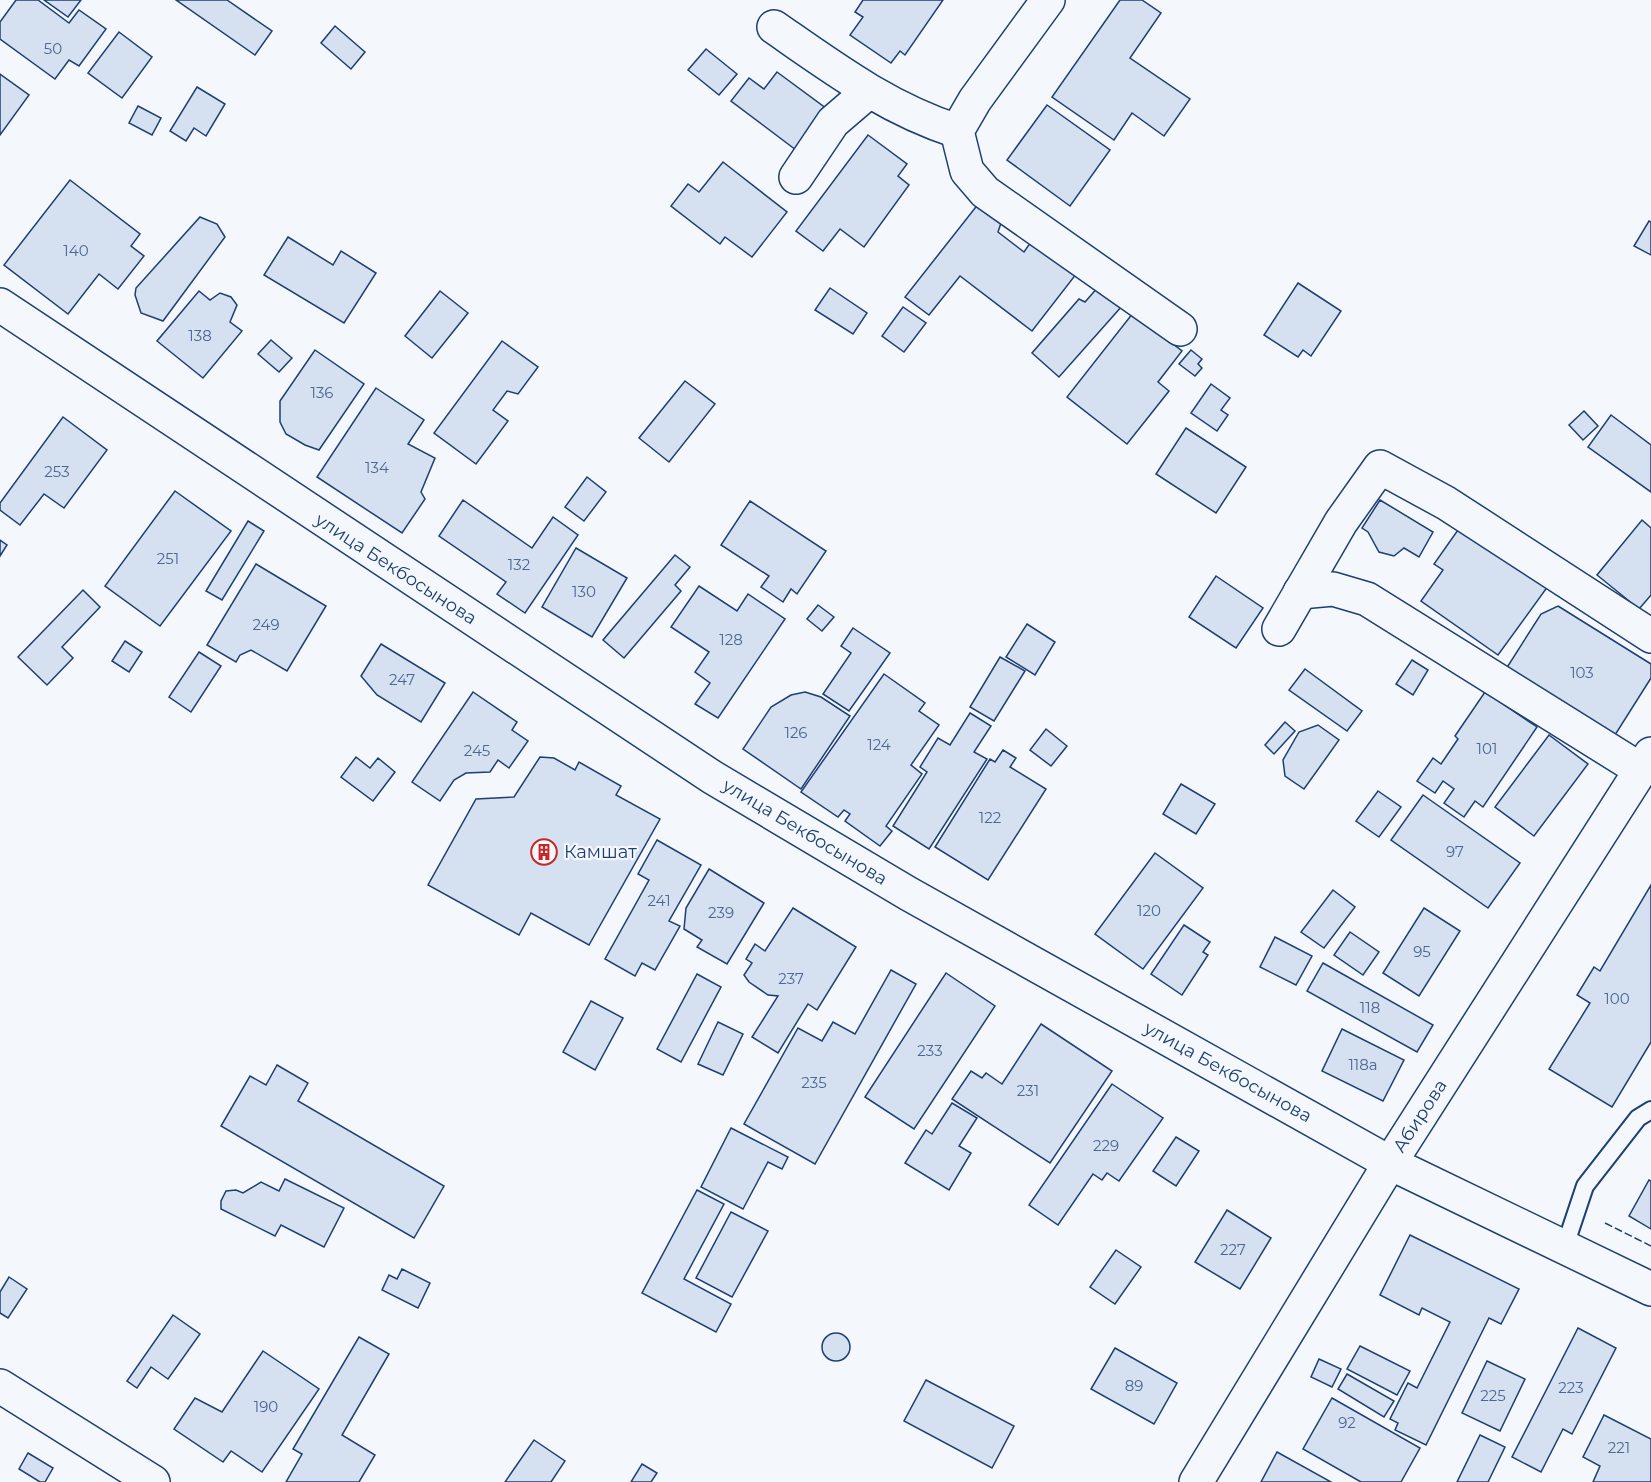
<svg xmlns="http://www.w3.org/2000/svg" width="1651" height="1482" font-family="Montserrat,sans-serif">
<rect width="100%" height="100%" fill="#f4f7fb"/>
<g fill="#d5e0f0" stroke="#1d3f73" stroke-width="1.5">
<polygon points="16,0 38,0 69,23 79,10 106,29 79,66 69,60 55,79 0,39 0,22"/>
<polygon points="44,0 81,0 68,17"/>
<polygon points="176,0 227,0 272,31 255,55"/>
<polygon points="863,0 943,0 905,55 900,51 891,63 850,35 863,17 855,12"/>
<polygon points="1120,0 1142,0 1161,13 1130,58 1190,99 1164,136 1132,113 1114,140 1052,97"/>
<polygon points="335,26 365,52 351,69 321,43"/>
<polygon points="119,32 152,57 122,98 88,73"/>
<polygon points="706,49 737,74 719,95 688,70"/>
<polygon points="777,72 827,109 796,150 731,101 749,78 764,89"/>
<polygon points="0,74 29,95 0,135"/>
<polygon points="197,87 225,104 206,136 194,128 186,141 170,131"/>
<polygon points="1047,105 1110,150 1070,206 1007,160"/>
<polygon points="138,106 161,118 152,135 129,123"/>
<polygon points="868,135 907,164 898,176 909,185 864,247 840,229 823,251 796,231"/>
<polygon points="723,162 787,212 752,257 725,237 720,244 671,206 688,184 699,192"/>
<polygon points="70,180 140,234 131,246 144,256 118,289 99,274 68,314 4,265"/>
<polygon points="979,203 1002,220 998,232 1024,252 1033,239 1077,273 1032,331 960,276 929,315 905,297"/>
<polygon points="200,217 217,224 225,237 163,321 141,313 135,295 136,288"/>
<polygon points="1649,221 1651,222 1651,255 1634,246"/>
<polygon points="288,237 333,265 341,251 376,273 344,323 264,275"/>
<polygon points="1298,283 1341,311 1311,356 1303,350 1298,357 1264,335"/>
<polygon points="1099,286 1122,306 1059,377 1032,353 1079,299 1085,302"/>
<polygon points="830,288 867,313 853,334 815,310"/>
<polygon points="199,291 210,300 220,293 231,297 237,305 230,322 242,331 203,378 157,341"/>
<polygon points="440,291 468,313 432,358 405,336"/>
<polygon points="903,307 926,323 904,352 882,336"/>
<polygon points="1133,313 1182,351 1158,382 1169,391 1127,444 1067,397"/>
<polygon points="271,340 292,358 279,372 258,354"/>
<polygon points="502,341 538,367 518,394 507,391 493,410 508,421 476,464 434,433"/>
<polygon points="315,350 364,384 319,450 305,445 286,434 280,422 280,401"/>
<polygon points="1191,350 1202,359 1198,364 1202,368 1195,376 1179,364"/>
<polygon points="685,381 715,404 669,462 639,438"/>
<polygon points="1211,384 1230,398 1221,410 1228,415 1217,431 1191,413"/>
<polygon points="376,388 424,420 408,444 435,458 421,492 425,499 402,533 317,477"/>
<polygon points="1584,411 1598,426 1583,440 1569,425"/>
<polygon points="1611,415 1651,445 1651,492 1588,447"/>
<polygon points="63,417 107,450 64,508 44,494 20,525 0,510 0,503"/>
<polygon points="1186,428 1246,467 1216,513 1156,474"/>
<polygon points="587,477 606,492 584,521 565,507"/>
<polygon points="175,491 231,531 160,626 105,586"/>
<polygon points="463,500 532,548 553,517 578,535 525,613 497,594 506,582 439,536"/>
<polygon points="1380,500 1433,532 1419,557 1404,548 1394,556 1379,552 1368,532 1362,528"/>
<polygon points="750,501 826,551 797,594 791,589 783,602 761,587 769,576 721,545"/>
<polygon points="1465,520 1551,582 1498,655 1421,601 1443,570 1434,564"/>
<polygon points="1642,520 1651,528 1651,595 1639,609 1597,575"/>
<polygon points="248,521 264,531 222,600 206,591"/>
<polygon points="0,540 7,545 0,556"/>
<polygon points="576,548 627,578 592,637 542,607"/>
<polygon points="675,555 690,567 675,585 681,591 624,658 603,640"/>
<polygon points="256,564 326,606 287,671 251,650 240,655 236,662 207,645"/>
<polygon points="1216,576 1263,608 1236,648 1189,617"/>
<polygon points="699,586 737,611 748,594 785,619 718,718 695,704 710,683 695,672 709,652 671,627"/>
<polygon points="83,590 100,607 62,647 73,658 47,685 18,657"/>
<polygon points="818,605 834,617 822,631 807,619"/>
<polygon points="1558,606 1651,664 1651,678 1615,735 1506,669 1541,614"/>
<polygon points="1027,624 1055,642 1035,675 1006,657"/>
<polygon points="853,628 890,653 849,711 823,694 851,653 841,646"/>
<polygon points="125,641 142,652 129,672 112,661"/>
<polygon points="381,644 445,683 421,722 377,695 361,676"/>
<polygon points="199,652 221,666 191,712 169,697"/>
<polygon points="1000,657 1025,671 994,721 970,707"/>
<polygon points="1412,660 1428,670 1413,695 1396,684"/>
<polygon points="1305,669 1362,711 1347,731 1289,690"/>
<polygon points="884,674 925,703 919,711 939,725 911,765 922,774 886,826 892,831 880,846 845,821 850,814 844,810 838,817 801,792"/>
<polygon points="473,692 517,722 512,730 528,741 509,768 498,760 490,772 466,773 454,780 440,801 412,782"/>
<polygon points="805,692 821,697 850,716 801,789 743,749 771,707 791,695"/>
<polygon points="1485,692 1537,727 1483,807 1475,801 1464,817 1444,803 1454,789 1443,781 1435,793 1417,781 1433,758 1441,764 1458,739 1455,736"/>
<polygon points="970,713 991,726 974,752 987,759 929,849 893,826 927,772 920,767 938,738 950,745"/>
<polygon points="1285,722 1295,731 1274,754 1265,745"/>
<polygon points="1318,725 1339,740 1304,789 1285,776 1283,760 1299,732"/>
<polygon points="1046,729 1067,746 1051,766 1030,750"/>
<polygon points="1549,735 1588,764 1534,836 1495,807"/>
<polygon points="1003,750 1016,758 1010,767 1046,789 988,880 935,847 990,759 995,762"/>
<polygon points="356,757 370,768 378,758 395,772 373,801 341,777"/>
<polygon points="540,757 554,758 575,770 579,762 621,786 616,795 660,819 589,945 531,913 519,935 428,885 476,799 514,797"/>
<polygon points="1181,784 1215,804 1196,834 1163,814"/>
<polygon points="1378,791 1401,807 1379,837 1356,821"/>
<polygon points="1423,795 1520,863 1488,908 1391,840"/>
<polygon points="657,840 701,865 669,921 680,926 655,970 642,963 635,976 605,959 649,880 638,874"/>
<polygon points="1155,853 1203,888 1143,969 1095,934"/>
<polygon points="709,869 764,903 727,964 697,947 702,940 684,929 686,908"/>
<polygon points="1651,885 1651,1042 1612,1107 1549,1069 1590,1003 1577,995 1594,967 1600,971"/>
<polygon points="1333,890 1355,907 1324,948 1301,932"/>
<polygon points="793,908 856,947 817,1010 808,1004 778,1053 752,1037 778,996 768,995 749,982 744,975 752,963 746,959 755,944 765,951"/>
<polygon points="1424,908 1460,931 1419,996 1383,973"/>
<polygon points="1184,925 1210,942 1203,952 1208,955 1182,995 1151,974"/>
<polygon points="1350,932 1379,952 1363,975 1334,955"/>
<polygon points="1275,937 1312,956 1296,985 1260,967"/>
<polygon points="1323,963 1433,1025 1417,1052 1307,991"/>
<polygon points="891,970 916,984 815,1164 744,1124 798,1028 822,1041 833,1022 855,1034"/>
<polygon points="946,973 995,1006 914,1129 865,1097"/>
<polygon points="697,974 721,987 681,1062 657,1049"/>
<polygon points="591,1001 623,1018 595,1070 563,1052"/>
<polygon points="718,1022 743,1034 723,1075 698,1064"/>
<polygon points="1041,1024 1112,1071 1050,1163 952,1099 971,1071 982,1078 986,1073 1002,1084"/>
<polygon points="1342,1029 1404,1060 1383,1101 1322,1071"/>
<polygon points="277,1065 308,1083 298,1101 444,1186 414,1238 221,1126 250,1076 266,1085"/>
<polygon points="1112,1084 1163,1118 1119,1181 1107,1173 1102,1180 1093,1174 1058,1225 1029,1205"/>
<polygon points="952,1103 977,1118 959,1146 971,1153 949,1190 905,1163 926,1130 932,1134"/>
<polygon points="731,1128 788,1157 782,1169 768,1162 743,1209 701,1187"/>
<polygon points="1176,1137 1199,1151 1176,1186 1153,1171"/>
<polygon points="285,1179 344,1208 324,1247 281,1225 275,1236 221,1209 221,1201 226,1191 236,1190 243,1193 261,1182 279,1191"/>
<polygon points="1649,1180 1651,1181 1651,1229 1629,1216"/>
<polygon points="697,1190 724,1204 684,1279 731,1304 716,1332 642,1293"/>
<polygon points="1227,1210 1271,1238 1240,1289 1195,1262"/>
<polygon points="731,1212 768,1231 732,1297 696,1278"/>
<polygon points="1410,1235 1519,1289 1501,1324 1489,1318 1426,1445 1395,1430 1398,1423 1390,1419 1408,1383 1417,1388 1450,1322 1422,1308 1419,1315 1380,1295"/>
<polygon points="1116,1250 1141,1267 1115,1304 1090,1287"/>
<polygon points="402,1269 430,1283 418,1308 382,1290 389,1275 397,1279"/>
<polygon points="9,1277 27,1289 8,1318 0,1313 0,1292"/>
<polygon points="173,1315 200,1334 168,1379 151,1367 137,1388 127,1381"/>
<polygon points="1578,1328 1616,1348 1572,1434 1563,1429 1541,1472 1512,1457"/>
<circle cx="836" cy="1347" r="14"/>
<polygon points="359,1337 389,1354 342,1435 375,1455 359,1482 286,1482 302,1454 293,1449"/>
<polygon points="1360,1346 1410,1371 1397,1395 1347,1369"/>
<polygon points="1115,1348 1177,1383 1154,1424 1091,1389"/>
<polygon points="263,1351 319,1389 262,1472 231,1451 223,1462 174,1429 195,1398 222,1412"/>
<polygon points="1319,1359 1341,1369 1332,1387 1311,1377"/>
<polygon points="1487,1361 1525,1379 1500,1431 1462,1413"/>
<polygon points="1347,1374 1394,1401 1384,1417 1338,1389"/>
<polygon points="926,1380 1014,1426 992,1468 904,1421"/>
<polygon points="1332,1398 1420,1448 1401,1482 1361,1482 1303,1449"/>
<polygon points="1604,1415 1651,1439 1651,1482 1593,1482 1600,1466 1583,1457"/>
<polygon points="1480,1435 1505,1447 1488,1482 1457,1482"/>
<polygon points="534,1440 565,1461 551,1482 505,1482"/>
<polygon points="1277,1452 1331,1482 1261,1482"/>
<polygon points="28,1453 53,1468 45,1482 40,1482 19,1469"/>
<polygon points="642,1464 657,1473 651,1482 631,1482"/>
</g>
<g fill="none" stroke-linecap="round" stroke-linejoin="round">
<g stroke="#1d3f73" stroke-width="20">
<polyline id="service" points="1565,1246 1585,1186 1638,1118 1651,1110"/>
</g>
<g stroke="#1d3f73" stroke-width="36">
<g id="minor">
<polyline points="1048,0 975,100 957,131 967,171 985,192 1180,329"/>
<path d="M774 27C833 68 888 109 957 131"/>
<polyline points="796,177 833,122 868,92"/>
<polyline points="0,305 712,777 909,894 1390,1163 1651,1289"/>
<polyline points="1300,592 1333,589 1367,599 1641,770"/>
<polyline points="1279,629 1341,522 1380,467 1446,503 1651,636"/>
<polyline points="0,1386 153,1482"/>
</g>
</g>
<g stroke="#1d3f73" stroke-width="36">
<polyline id="tertiary" points="1196,1482 1390,1163 1651,754"/>
</g>
<use href="#service" stroke="#f4f7fb" stroke-width="16"/>
<use href="#minor" stroke="#f4f7fb" stroke-width="33"/>
<use href="#tertiary" stroke="#f4f7fb" stroke-width="33"/>
<polyline stroke="#1d3f73" stroke-width="1.5" stroke-dasharray="8 3" stroke-linecap="butt" points="1605,1223 1651,1246"/>
</g>
<defs>
<g id="building-ring" transform="scale(1.35)"><circle r="9.5" fill="#f4f7fb" stroke="#c62828" stroke-width="1.5"/><path d="M-4-6H4V6H1V3H-1V6H-4ZM-2.5-4.3h1.7v1.8h-1.7ZM.8-4.3h1.7v1.8H.8ZM-2.5-1h1.7V.8h-1.7ZM.8-1h1.7V.8H.8Z" fill="#c62828"/></g>
</defs>
<g fill-rule="evenodd">
<use href="#building-ring" x="544" y="852"/>
</g>
<g text-anchor="middle" stroke-width="4.5" stroke-linejoin="round" paint-order="stroke">
<g font-size="15" fill="#4b6792">
<text x="53" y="54">50</text>
<text x="76" y="256">140</text>
<text x="200" y="341">138</text>
<text x="322" y="398">136</text>
<text x="377" y="473">134</text>
<text x="57" y="477">253</text>
<text x="168" y="564">251</text>
<text x="519" y="570">132</text>
<text x="584" y="597">130</text>
<text x="266" y="630">249</text>
<text x="731" y="645">128</text>
<text x="1582" y="678">103</text>
<text x="402" y="685">247</text>
<text x="796" y="738">126</text>
<text x="879" y="750">124</text>
<text x="1487" y="754">101</text>
<text x="477" y="756">245</text>
<text x="990" y="823">122</text>
<text x="1455" y="857">97</text>
<text x="659" y="906">241</text>
<text x="1149" y="916">120</text>
<text x="721" y="918">239</text>
<text x="1422" y="957">95</text>
<text x="791" y="984">237</text>
<text x="1617" y="1004">100</text>
<text x="1370" y="1013">118</text>
<text x="930" y="1056">233</text>
<text x="1363" y="1070">118а</text>
<text x="814" y="1088">235</text>
<text x="1028" y="1096">231</text>
<text x="1106" y="1151">229</text>
<text x="1233" y="1255">227</text>
<text x="1134" y="1391">89</text>
<text x="1571" y="1393">223</text>
<text x="1493" y="1401">225</text>
<text x="266" y="1412">190</text>
<text x="1347" y="1428">92</text>
<text x="1619" y="1453">221</text>
</g>
<g font-size="18" fill="#1d3f73" stroke="#f4f7fb">
<text transform="translate(396 569) rotate(33)" y="6">улица Бекбосынова</text>
<text transform="translate(805 832) rotate(31)" y="6">улица Бекбосынова</text>
<text transform="translate(1228 1072) rotate(29)" y="6">улица Бекбосынова</text>
<text transform="translate(1420 1116) rotate(-57)" y="6">Абирова</text>
</g>
<g font-size="18" fill="#1d3f73" stroke="#f4f7fb" text-anchor="start">
<text x="564" y="858">Камшат</text>
</g>
</g>
</svg>
